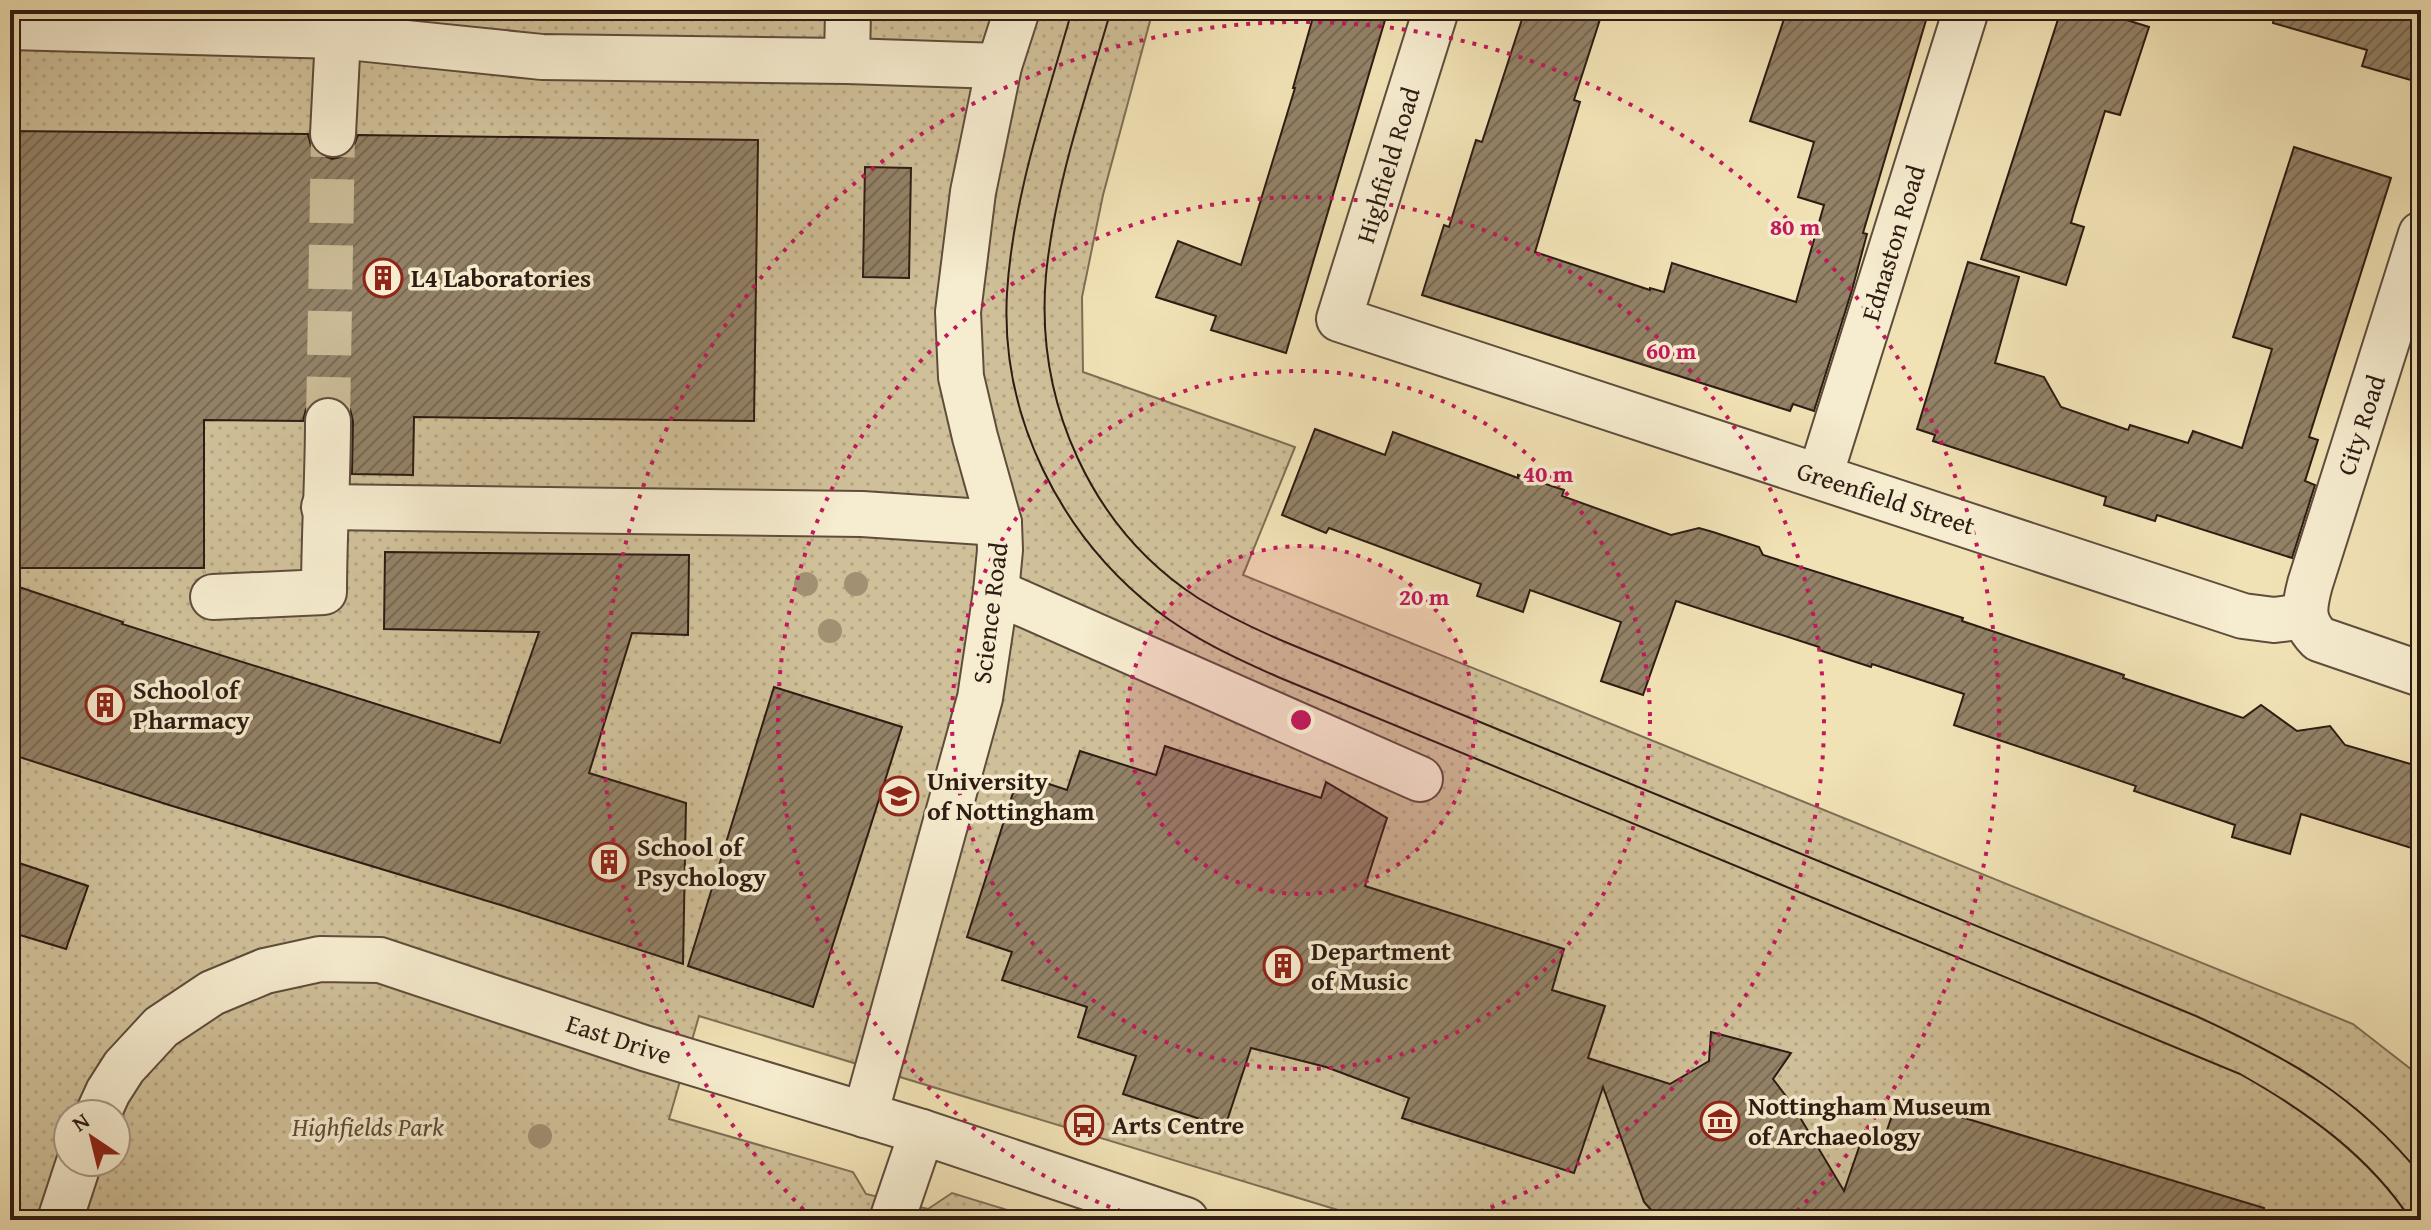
<svg xmlns="http://www.w3.org/2000/svg" width="2431" height="1230" font-family="'Gentium Book Plus',serif">
<defs>
<pattern id="park-dots" width="8" height="8" patternUnits="userSpaceOnUse" patternTransform="scale(2)"><rect width="8" height="8" fill="#d0c099"/><path d="M2 2h.1M6 6h.1" fill="none" stroke="#b3a483" stroke-width="1.8" stroke-linecap="round"/></pattern>
<pattern id="building-hatch" width="6" height="6" patternUnits="userSpaceOnUse" patternTransform="scale(2)"><rect width="6" height="6" fill="#938267"/><path d="M-1 1l2-2M0 6l6-6M5 7l2-2" fill="none" stroke="#786a54"/></pattern>
</defs>
<rect width="100%" height="100%" fill="#f1e2b5"/>
<filter id="stains"><feTurbulence type="fractalNoise" baseFrequency=".0025" numOctaves="4"/><feColorMatrix values="0 0 0 0 .2 0 0 0 0 .09 0 0 0 0 .02 0 0 0 .5 -.17"/></filter>
<radialGradient id="worn" r=".72"><stop offset=".6" stop-color="#630" stop-opacity="0"/><stop offset="1" stop-color="#630" stop-opacity=".3"/></radialGradient>
<path fill="url(#park-dots)" stroke="#7f6e56" stroke-width="2" fill-rule="evenodd" d="M10 10H1153L1103 195 1082 297 1083 372 1295 447 1243 575 2353 1024 2421 1077V1220H1371L699 1016 669 1119 853 1172 866 1194 928 1209 952 1193 1040 1220H10ZM68 1114H116V1162H68Z"/>
<g fill="url(#building-hatch)" stroke="#2e1b13" stroke-width="2">
<polygon points="1315,10 1388,10 1286,353 1211,330 1216,316 1156,297 1178,241 1241,265 1295,88 1293,88"/>
<polygon points="1525,10 1603,10 1574,100 1580,102 1535,252 1650,290 1650,288 1664,292 1672,263 1796,302 1824,205 1798,197 1814,142 1750,121 1787,10 1929,10 1863,233 1867,234 1852,290 1814,411 1793,404 1790,411 1422,295 1444,225 1449,227 1476,140 1482,142"/>
<polygon points="2061,10 2095,10 2149,27 2120,115 2105,111 2074,212 2071,223 2084,227 2066,285 1981,259"/>
<polygon points="2275,10 2421,10 2421,83 2362,66 2367,50 2273,23"/>
<polygon points="10,131 308,134 311,146 319,154 332,159 345,156 353,148 358,135 758,140 754,421 414,417 413,475 352,474 353,421 350,409 341,400 329,396 315,400 306,409 303,421 204,420 204,568 10,568"/>
<polygon points="2294,147 2391,178 2309,437 2318,440 2305,481 2315,485 2292,558 2157,515 2155,521 2104,505 2106,497 1933,441 1935,435 1917,429 1968,262 2019,277 1995,363 2044,377 2061,407 2128,430 2130,425 2188,443 2193,431 2242,448 2272,349 2233,337"/>
<polygon points="865,167 911,168 909,278 863,277"/>
<polygon points="1315,429 1385,455 1393,432 1518,478 1518,475 1564,490 1562,496 1671,535 1699,528 1713,532 1759,547 1763,555 1963,618 1962,621 2124,675 2123,678 2243,718 2261,705 2297,731 2330,726 2345,745 2421,767 2421,851 2301,814 2290,854 2232,837 2235,825 2134,791 2136,786 1954,725 1964,694 1872,664 1871,667 1819,650 1819,647 1676,601 1643,695 1601,681 1621,622 1530,590 1523,612 1477,596 1481,584 1329,528 1326,533 1282,515"/>
<polygon points="385,552 689,555 688,635 632,633 589,773 686,803 683,964 504,906 169,805 10,754 10,584 123,622 122,624 500,743 539,632 384,629"/>
<polygon points="774,687 902,727 813,1007 688,966"/>
<polygon points="1165,746 1321,798 1326,782 1387,818 1365,886 1564,949 1552,990 1605,1006 1588,1058 1670,1084 1709,1061 1711,1032 1791,1053 1773,1079 1792,1104 1844,1191 1865,1130 1885,1136 1898,1098 2264,1208 2262,1220 1660,1220 1644,1202 1603,1087 1574,1173 1402,1118 1409,1098 1326,1067 1251,1048 1225,1127 1123,1094 1136,1056 1078,1037 1087,1007 1002,980 1012,952 967,937 1019,774 1067,790 1080,751 1156,775"/>
<polygon points="10,860 88,886 66,949 10,932"/>
</g>
<g fill="none" stroke-linecap="round" stroke-linejoin="round">
<polyline stroke="#caba95" stroke-width="44" stroke-dasharray="44 22" stroke-linecap="butt" points="328,421 333,134"/>
<g stroke="#5f4d3c" stroke-width="48">
<g id="minor">
<polyline points="1436,10 1339,319 2243,616 2274,620 2305,616"/>
<polyline points="321,12 338,36 333,134"/>
<polyline points="10,27 338,36 542,57 847,61 999,66"/>
<polyline points="847,61 848,10"/>
<path d="M2421 234 2310 584C2304 607 2301 621 2319 639L2421 674"/>
<polyline points="1820,476 1966,10"/>
<polyline points="324,507 862,514 999,523"/>
<polyline points="996,592 1420,779"/>
<path d="M213 597 324 592C324 535 328 478 328 421"/>
<polyline points="98,1114 108,1092 124,1067 161,1027 212,993 265,971 320,959 380,960 644,1048 922,1132 1186,1220"/>
<polyline points="865,1115 980,698 996,592 1000,550 999,523 975,437 961,377 958,312 973,192 999,66 1017,10"/>
<polyline points="60,1220 79,1162"/>
<polyline points="892,1220 922,1132"/>
</g>
</g>
<use href="#minor" stroke="#f6eccf" stroke-width="44"/>
<g stroke="#2e1b13" stroke-width="2">
<path d="M1072 10C1046 103 1013 196 1007 293 1000 416 1060 535 1156 610 1192 638 1235 658 1278 677L2240 1074C2306 1111 2369 1156 2411 1220"/>
<path d="M1111 10C1086 97 1055 184 1046 275 1035 401 1090 528 1198 598 1227 616 1259 631 1290 644L2196 1016C2288 1058 2356 1095 2421 1175"/>
</g>
</g>
<g fill="#a19072">
<circle cx="806" cy="584" r="12"/>
<circle cx="856" cy="584" r="12"/>
<circle cx="830" cy="631" r="12"/>
<circle cx="540" cy="1136" r="12"/>
</g>
<circle cx="1301" cy="720" r="174" fill="#c2185b" fill-opacity=".12"/>
<g fill="none" stroke="#c2185b" stroke-width="4" stroke-dasharray="4 8">
<circle cx="1301" cy="720" r="174"/>
<circle cx="1301" cy="720" r="349"/>
<path d="M1144 1219A523 523 0 1 1 1458 1219"/>
<path d="M812 1218A698 698 0 1 1 1790 1218"/>
</g>
<defs>
<g id="building-ring" transform="scale(2)"><circle r="9.5" fill="#f6eccf" stroke="#8f2418" stroke-width="1.5"/><path d="M-4-6H4V6H1V3H-1V6H-4ZM-2.5-4.3h1.7v1.8h-1.7ZM.8-4.3h1.7v1.8H.8ZM-2.5-1h1.7V.8h-1.7ZM.8-1h1.7V.8H.8Z" fill="#8f2418"/></g>
<g id="university-ring" transform="scale(2)"><circle r="9.5" fill="#f6eccf" stroke="#8f2418" stroke-width="1.5"/><path d="M0-5L7-2L0 1L-7-2ZM-4 1L0 2.5L4 1V4Q0 6-4 4Z" fill="#8f2418"/></g>
<g id="museum-ring" transform="scale(2)"><circle r="9.5" fill="#f6eccf" stroke="#8f2418" stroke-width="1.5"/><path d="M0-6L6-3V-2H-6V-3ZM-5-1h2V3h-2ZM-1-1h2V3h-2ZM3-1h2V3H3ZM-6 4H6V6H-6Z" fill="#8f2418"/></g>
<g id="bus-ring" transform="scale(2)"><circle r="9.5" fill="#f6eccf" stroke="#8f2418" stroke-width="1.5"/><path d="M-5-6H5V4H4V6H2V4H-2V6H-4V4H-5ZM-3.5-4V0h7V-4ZM-3.5 1.2v1.5H-2V1.2ZM2 1.2v1.5H3.5V1.2Z" fill="#8f2418"/></g>
</defs>
<g fill-rule="evenodd">
<use href="#building-ring" x="383" y="278"/>
<use href="#building-ring" x="105" y="705"/>
<use href="#university-ring" x="899" y="796"/>
<use href="#building-ring" x="609" y="862"/>
<use href="#building-ring" x="1283" y="966"/>
<use href="#museum-ring" x="1720" y="1121"/>
<use href="#bus-ring" x="1084" y="1125"/>
</g>
<g text-anchor="middle" stroke-width="7" stroke-linejoin="round" paint-order="stroke">
<g font-size="26" fill="#2e1b13" stroke="#f6eccf">
<text transform="translate(1388 165) rotate(-73)" y="9">Highfield Road</text>
<text transform="translate(1893 243) rotate(-73)" y="9">Ednaston Road</text>
<text transform="translate(2361 425) rotate(-72)" y="9">City Road</text>
<text transform="translate(1886 498) rotate(18)" y="9">Greenfield Street</text>
<text transform="translate(990 613) rotate(-83)" y="9">Science Road</text>
<text transform="translate(619 1039) rotate(18)" y="9">East Drive</text>
</g>
<g font-size="26" font-weight="bold" fill="#2e1b13" stroke="#f6eccf" text-anchor="start">
<text x="411" y="287">L4 Laboratories</text>
<text x="133" y="699">School of<tspan x="133" dy="30">Pharmacy</tspan></text>
<text x="927" y="790">University<tspan x="927" dy="30">of Nottingham</tspan></text>
<text x="637" y="856">School of<tspan x="637" dy="30">Psychology</tspan></text>
<text x="1311" y="960">Department<tspan x="1311" dy="30">of Music</tspan></text>
<text x="1748" y="1115">Nottingham Museum<tspan x="1748" dy="30">of Archaeology</tspan></text>
<text x="1112" y="1134">Arts Centre</text>
</g>
<g font-size="26" font-style="italic" fill="#5f4d3b" stroke="#f6eccf">
<text x="368" y="1136">Highfields Park</text>
</g>
</g>
<circle cx="1301" cy="720" r="12" fill="#c2185b" stroke="#f6eccf" stroke-width="4"/>
<g font-size="24" text-anchor="middle" font-weight="bold" fill="#c2185b" stroke="#f6eccf" stroke-width="7" stroke-linejoin="round" paint-order="stroke">
<text x="1795" y="235">80 m</text>
<text x="1671" y="359">60 m</text>
<text x="1548" y="482">40 m</text>
<text x="1424" y="605">20 m</text>
</g>
<rect width="2431" height="1230" fill="none" stroke="#f1e2b5" stroke-width="40"/>
<rect x="12" y="12" width="2407" height="1206" fill="none" stroke="#2e1b13" stroke-width="4"/>
<rect x="20" y="20" width="2391" height="1190" fill="none" stroke="#2e1b13" stroke-width="2"/>
<g transform="translate(92 1138) rotate(325)"><circle r="38" fill="#f6eccf" stroke="#a69884" stroke-width="2"/>
<path d="M0-6L14 30L0 20L-14 30Z" fill="#8f2418"/>
<text y="-12" font-size="22" font-weight="bold" text-anchor="middle" fill="#2e1b13">N</text>
</g>
<rect width="100%" height="100%" filter="url(#stains)"/>
<rect width="100%" height="100%" fill="url(#worn)"/>
</svg>
